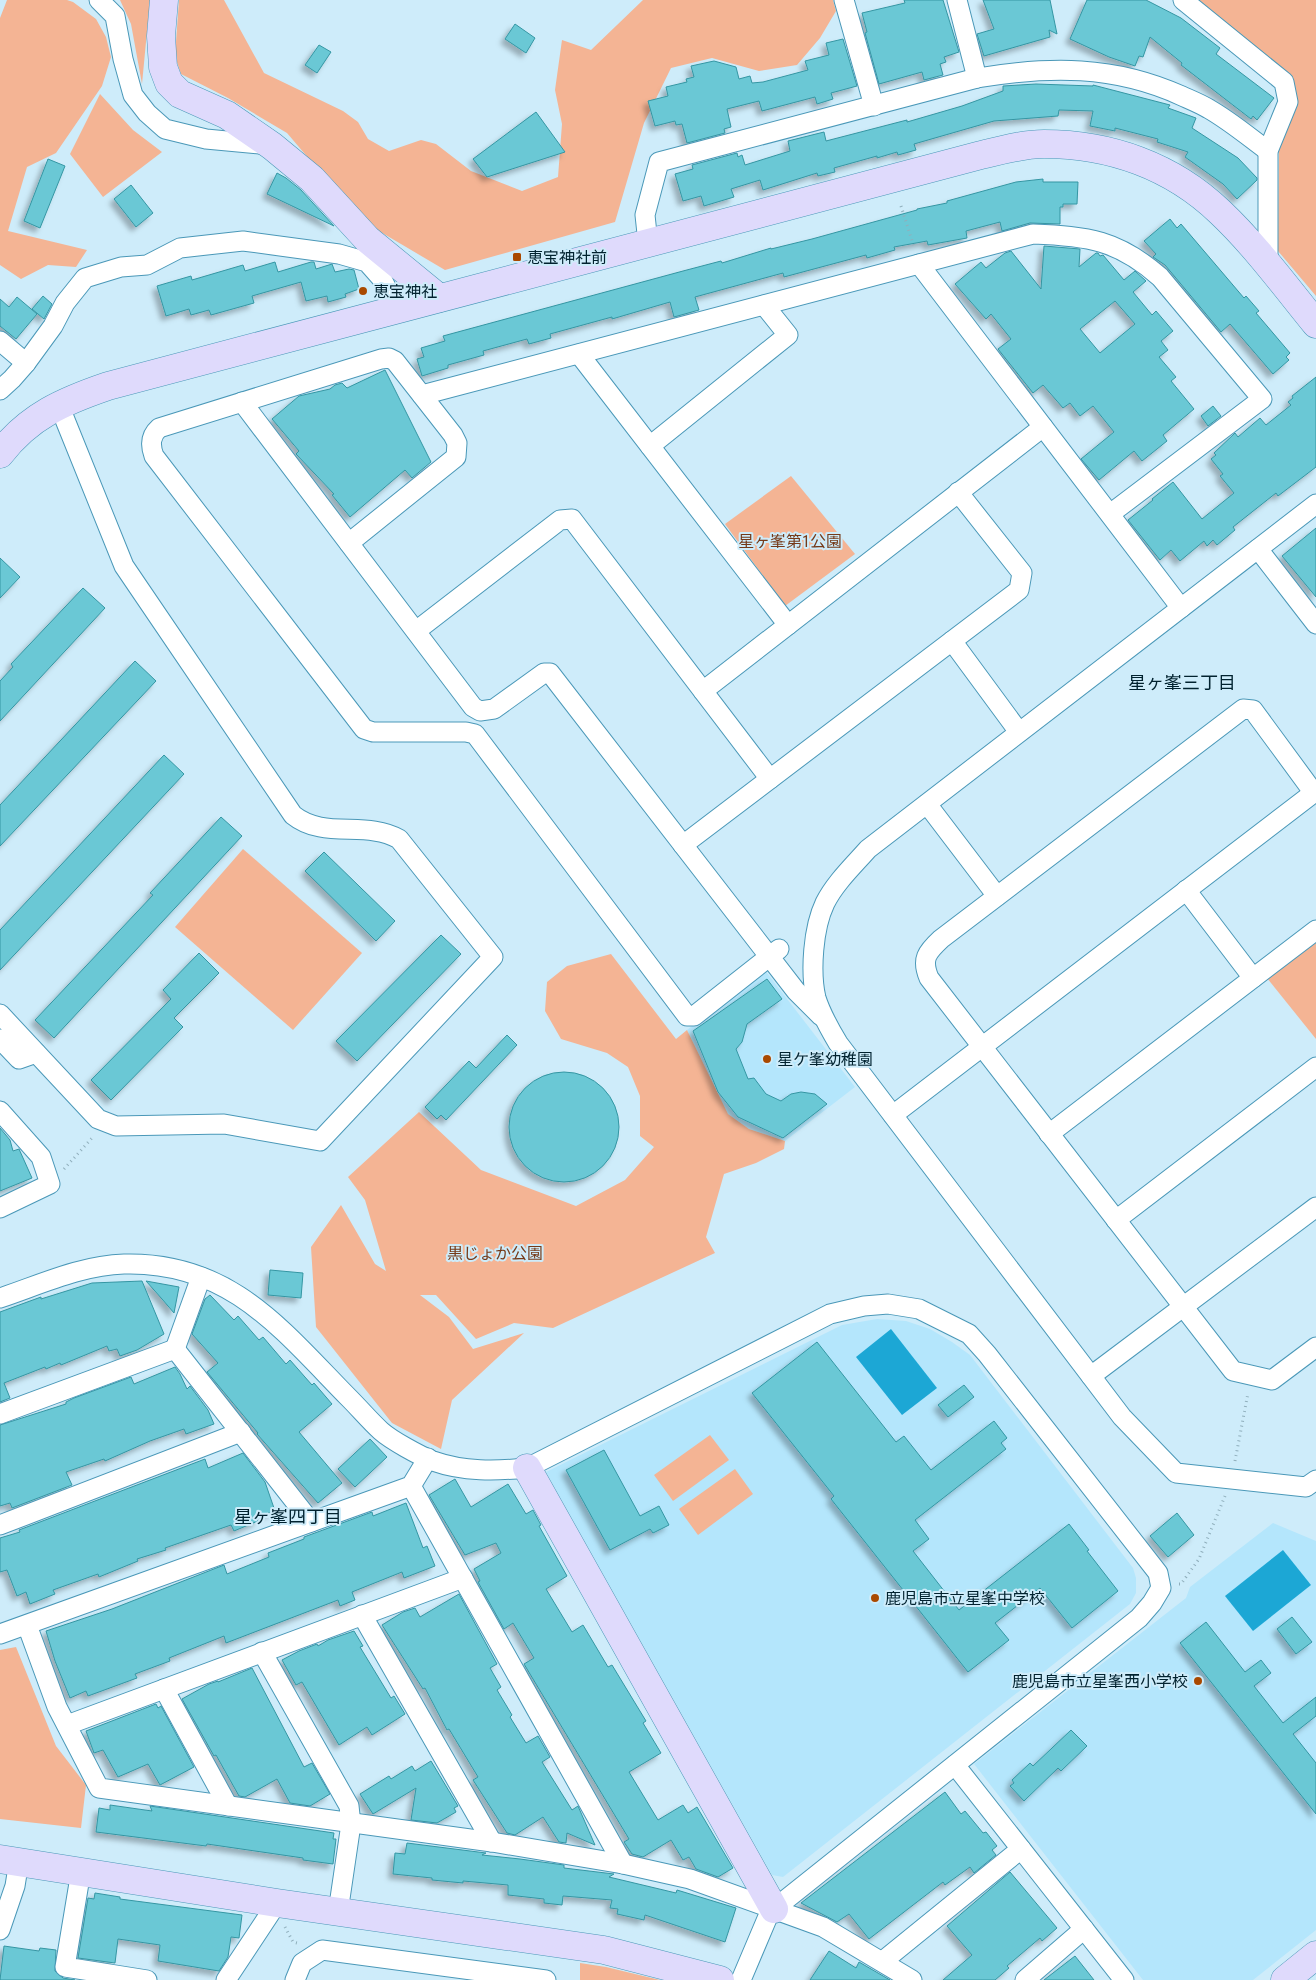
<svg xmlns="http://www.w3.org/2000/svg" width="1316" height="1980" font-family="'Roboto Condensed','Noto Sans JP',sans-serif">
<defs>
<filter id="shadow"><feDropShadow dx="-4.5" dy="4.5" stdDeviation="2.5" flood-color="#0004"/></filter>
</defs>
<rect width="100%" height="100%" fill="#ceecfa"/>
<g fill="#b4e6fc">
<polygon points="764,969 855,1087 785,1141 749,1129 728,1114 687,1030"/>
<polygon points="877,1319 906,1321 930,1329 952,1342 970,1355 1133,1568 1136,1578 1136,1593 1130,1604 783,1877 772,1875 546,1472 842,1325"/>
<polygon points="1273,1523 1316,1541 1316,1930 1253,1980 1143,1980 974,1764 1186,1598 1190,1587"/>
</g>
<g fill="#f4b494">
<polygon points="7,0 67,0 73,2 96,19 106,37 111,57 102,86 56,153 27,167 8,231 87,250 76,267 48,265 21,279 0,265 0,18"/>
<polygon points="120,0 150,0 142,84 131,24"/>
<polygon points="179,0 224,0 264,73 343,111 358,122 368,139 389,151 421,140 436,144 471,171 522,191 558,177 562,124 555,90 562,40 591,50 643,0 833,0 836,11 820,38 797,65 759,71 712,58 671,68 644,123 615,222 445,270 362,221 287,133 228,98 181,74 175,56"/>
<polygon points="1197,0 1316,0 1316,296 1278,251 1279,145 1298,104 1292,80"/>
<polygon points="100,94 133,130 162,152 103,197 70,154"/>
<polygon points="791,476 855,554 785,606 725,524"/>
<polygon points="243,849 362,953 293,1030 175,927"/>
<polygon points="1316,940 1316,1039 1267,978"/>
<polygon points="611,954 676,1039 687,1030 728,1114 749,1129 785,1141 784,1149 756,1163 724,1174 706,1237 715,1253 553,1328 514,1323 476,1339 436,1295 420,1295 449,1317 473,1349 524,1333 452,1400 441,1449 392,1423 316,1327 311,1247 341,1205 375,1264 386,1271 365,1200 348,1177 419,1112 481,1170 576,1206 625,1180 654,1147 640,1136 640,1096 628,1067 607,1053 561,1039 545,1011 547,982 567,966"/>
<polygon points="710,1435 729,1460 673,1501 654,1475"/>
<polygon points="735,1469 753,1494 698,1535 679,1509"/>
<polygon points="16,1647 56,1746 86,1785 81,1828 0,1819 0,1650"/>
<polygon points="580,1963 606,1967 660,1980 580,1980"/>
</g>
<g fill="#1ca7d5">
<polygon points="891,1329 937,1388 902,1415 856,1357"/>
<polygon points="1283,1550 1311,1585 1253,1631 1225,1596"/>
</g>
<g fill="#6bc8d5" stroke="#3496a3" fill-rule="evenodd" filter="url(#shadow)">
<polygon points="904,0 943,0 959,52 944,57 946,62 940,64 943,75 924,80 922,72 879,84 865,33 867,32 862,13 905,3"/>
<polygon points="983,0 1050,0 1057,34 1049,30 1050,37 984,56 977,34 994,29"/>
<polygon points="1087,0 1146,0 1181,18 1220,48 1216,54 1274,98 1257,120 1253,116 1251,119 1181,65 1182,63 1150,37 1143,57 1139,56 1135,66 1109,57 1070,39"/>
<polygon points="515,24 535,38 526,53 505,39"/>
<polygon points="843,39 857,86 831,93 833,99 817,104 815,97 762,111 759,101 727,109 731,127 724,129 725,133 687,143 682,124 676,125 675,121 655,126 648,101 668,96 666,87 687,82 686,79 694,77 691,66 714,61 736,67 739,79 750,76 752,83 763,82 808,70 805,61 829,55 826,43"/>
<polygon points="319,45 331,52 317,73 305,65"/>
<polygon points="1036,84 1093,86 1093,85 1170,105 1168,108 1196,118 1192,128 1238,158 1257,178 1257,180 1237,199 1223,184 1185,157 1188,152 1157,142 1158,139 1115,128 1115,131 1090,126 1093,111 1059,110 1058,116 994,121 914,144 916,150 898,155 897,152 877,158 877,156 834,168 835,172 818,176 817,173 763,190 760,180 731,189 734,197 704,206 701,196 683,201 675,174 693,169 692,165 737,153 738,157 742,155 745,165 790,151 788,141 824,132 826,141 907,120 907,122 962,106 1003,91 1003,86"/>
<polygon points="536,112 565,152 487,177 473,159"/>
<polygon points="48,159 65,166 40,228 24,221"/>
<polygon points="277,173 286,178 301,190 334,226 267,194"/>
<polygon points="1043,179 1043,182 1078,182 1077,204 1063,204 1063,207 1060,207 1060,224 1030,223 1002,231 1000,222 966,231 967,238 928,245 927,241 894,247 895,250 867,258 866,255 784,277 783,273 695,297 699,310 674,317 670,302 612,319 612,317 550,334 551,338 529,344 527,339 483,351 484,355 448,365 448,368 422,376 417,359 424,357 421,348 445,341 443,336 683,271 721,261 722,263 771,248 771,249 812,239 917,210 917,209 947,203 947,201 1016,182"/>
<polygon points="131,185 153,213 136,227 114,199"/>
<polygon points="1170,219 1177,228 1181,224 1244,298 1246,296 1259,311 1256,313 1290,353 1286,357 1289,360 1273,374 1230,324 1221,332 1165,265 1153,257 1156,254 1144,241"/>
<path d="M1044 246 1080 249 1079 267 1096 253H1098L1100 256 1103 255 1124 280 1135 271 1146 281 1133 292 1152 315 1156 311 1173 331 1161 341 1168 350 1159 357 1176 377 1171 381 1194 409 1163 435 1167 441 1142 461 1134 451 1099 480 1081 459 1114 432 1093 406 1080 416 1070 403 1063 408 1043 385 1033 393 998 349 1011 339 991 314 986 319 955 284 981 262 986 268 1005 253 1011 251 1041 289ZM1115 301 1135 324 1100 353 1080 329Z"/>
<polygon points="275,262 278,272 311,262 314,262 316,269 332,264 335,272 349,269 354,270 359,289 345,294 346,297 328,302 327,296 306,301 301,282 252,296 254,303 211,315 209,310 191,315 189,309 166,316 157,286 191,276 192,280 243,265 245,271"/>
<polygon points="43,296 52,304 44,319 32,309"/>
<polygon points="17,297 37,314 16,339 0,326 0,299 9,307"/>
<polygon points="385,370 431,462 412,478 405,470 350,517 332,495 334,494 296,454 299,451 272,419 299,396 330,389 335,385 342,383 347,388"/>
<polygon points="1316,377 1316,467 1278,496 1276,493 1233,527 1235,530 1217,545 1213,540 1207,546 1204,541 1180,561 1171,550 1160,560 1128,520 1153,500 1152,499 1173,482 1202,519 1234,493 1220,476 1223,474 1211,459 1216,455 1214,453 1235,433 1238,437 1260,418 1266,425 1291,405 1288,402 1293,398 1292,396"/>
<polygon points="1213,406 1221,416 1208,426 1201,416"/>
<polygon points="1316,528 1316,597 1282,556"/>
<polygon points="0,558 20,577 0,598"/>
<polygon points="83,588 105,608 0,721 0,681 13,667 11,664"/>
<polygon points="135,661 156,681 0,846 0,805"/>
<polygon points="164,755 184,774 0,970 0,930"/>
<polygon points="221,817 242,836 54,1038 35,1020 153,895 150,893"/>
<polygon points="324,852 395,921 376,941 305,871"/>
<polygon points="441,935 461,954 357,1061 336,1041"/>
<polygon points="199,953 219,973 174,1018 183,1027 111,1100 91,1080 171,999 163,990"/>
<polygon points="767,979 782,999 747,1024 742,1042 736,1049 748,1079 754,1078 766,1094 781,1101 791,1094 801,1092 815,1094 827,1104 783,1138 738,1117 718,1092 693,1031"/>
<polygon points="507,1035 517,1045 446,1120 441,1115 437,1119 425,1107 469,1061 476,1068"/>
<circle cx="564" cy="1127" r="55"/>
<polygon points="0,1128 10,1140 13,1151 19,1149 32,1178 0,1191"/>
<polygon points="270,1270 303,1273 301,1298 268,1295"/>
<polygon points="142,1281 164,1334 137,1350 120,1356 117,1349 109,1351 107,1346 61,1365 60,1363 46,1369 45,1367 4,1383 10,1398 0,1402 0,1312 41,1297 41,1299 92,1283"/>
<polygon points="146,1281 179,1287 174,1313 162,1299"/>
<polygon points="210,1295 234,1320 238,1316 259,1340 263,1337 286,1364 290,1360 312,1385 314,1383 332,1404 299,1432 342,1483 318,1503 257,1434 258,1433 207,1372 218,1363 192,1334 205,1299"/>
<polygon points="817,1342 896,1442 904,1436 931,1470 994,1421 1007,1438 1001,1443 1006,1449 915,1520 929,1539 913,1551 959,1610 1069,1524 1089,1550 1087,1551 1118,1591 1072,1628 1040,1588 995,1623 1009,1640 968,1672 831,1499 834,1496 752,1393"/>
<polygon points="175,1367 180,1374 187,1389 190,1386 208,1410 214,1424 186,1434 184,1429 150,1441 105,1461 104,1459 66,1472 72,1485 12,1508 10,1503 0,1506 0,1425 66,1404 66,1402 74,1398 131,1377 134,1384"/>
<polygon points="964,1385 974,1397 948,1417 938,1405"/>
<polygon points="370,1439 387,1457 355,1487 338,1469"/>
<polygon points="604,1450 640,1516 659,1506 669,1525 653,1533 650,1529 610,1550 566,1470"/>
<polygon points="243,1453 265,1482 275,1511 256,1517 258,1521 234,1531 231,1525 165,1548 166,1550 137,1559 138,1561 99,1577 98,1574 53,1590 55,1594 30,1604 26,1592 17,1596 7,1570 0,1572 0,1538 20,1532 19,1530 205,1459 208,1468"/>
<polygon points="455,1479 471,1507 508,1484 526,1514 533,1510 541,1525 539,1526 567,1576 546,1589 572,1632 583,1625 608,1667 612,1665 646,1721 643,1723 661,1753 629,1772 658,1820 683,1805 688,1813 697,1807 733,1868 718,1877 696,1869 689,1857 683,1860 671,1840 643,1857 632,1854 624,1842 629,1839 524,1664 534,1658 513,1623 504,1629 478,1582 480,1581 474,1569 501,1553 496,1543 465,1555 429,1495"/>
<polygon points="406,1503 423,1548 427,1546 435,1566 404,1578 402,1572 352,1592 355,1600 340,1606 338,1600 226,1643 224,1636 169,1658 170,1661 135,1674 137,1678 88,1696 86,1691 70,1698 55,1661 46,1631 112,1609 224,1565 227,1574 269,1557 268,1553 304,1539 304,1537 372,1512 373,1516"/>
<polygon points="1177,1513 1194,1535 1168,1557 1150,1536"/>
<polygon points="459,1594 497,1664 490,1668 501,1687 497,1690 512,1715 510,1717 526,1743 538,1736 550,1757 542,1762 572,1810 578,1806 595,1845 567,1833 566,1843 559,1842 543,1817 515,1835 507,1833 473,1780 478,1777 449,1729 447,1730 425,1688 423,1689 382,1625 403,1612 415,1608 420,1617"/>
<polygon points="1292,1617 1312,1642 1296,1654 1277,1629"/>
<polygon points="1206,1622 1245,1672 1261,1660 1271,1673 1254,1686 1283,1723 1316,1697 1316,1716 1293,1734 1316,1763 1316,1814 1180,1643"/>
<polygon points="354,1631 363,1646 360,1647 391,1698 394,1696 405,1714 372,1735 367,1727 339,1745 302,1682 296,1685 282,1660 299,1651 317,1644 318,1646 328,1640"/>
<polygon points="252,1668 304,1767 312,1763 330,1794 310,1806 290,1803 277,1779 245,1797 239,1796 216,1755 214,1756 182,1699 209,1684 218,1681 218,1682"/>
<polygon points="156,1704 158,1708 161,1706 194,1767 160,1785 148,1764 118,1777 103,1750 94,1753 86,1731"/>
<polygon points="1071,1730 1087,1746 1061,1771 1058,1768 1024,1801 1010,1786 1014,1783 1012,1780 1030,1763 1033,1766"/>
<polygon points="431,1761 458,1806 454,1808 456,1812 437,1823 411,1820 416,1788 373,1814 360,1794 389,1776 391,1779 412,1766 415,1771"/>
<polygon points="945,1792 961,1814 965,1811 983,1833 986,1832 997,1846 992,1850 996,1855 974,1873 970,1867 945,1885 943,1882 869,1939 849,1914 837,1922 801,1903"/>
<polygon points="110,1805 152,1811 150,1806 334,1833 333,1839 336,1839 333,1864 303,1860 303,1858 207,1844 206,1846 96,1832 99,1808 110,1810"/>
<polygon points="407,1843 486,1853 482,1855 520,1859 564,1865 564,1868 614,1874 609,1877 676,1893 677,1890 736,1908 725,1942 645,1915 644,1920 617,1914 618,1909 610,1908 612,1900 563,1896 562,1905 544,1903 544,1899 508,1895 508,1885 463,1881 463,1883 432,1880 432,1878 393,1874 395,1853 405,1854"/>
<polygon points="1010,1872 1057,1928 1042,1941 1040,1938 1007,1966 1009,1968 995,1980 943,1980 972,1955 947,1926"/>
<polygon points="95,1893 120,1897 120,1899 242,1915 239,1938 231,1937 228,1957 219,1971 158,1961 160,1945 118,1939 115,1963 78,1958 88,1898 94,1899"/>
<polygon points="4,1946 39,1951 40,1948 56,1950 55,1971 63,1978 75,1980 0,1980"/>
<polygon points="829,1951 856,1968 859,1962 890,1980 810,1980"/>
<polygon points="1075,1956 1094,1980 1044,1980"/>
</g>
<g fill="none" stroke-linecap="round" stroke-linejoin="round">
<g stroke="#4a98b8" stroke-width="21">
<g id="street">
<polyline points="99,0 115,16 123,59 133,95 147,113 165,129 206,139 269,145"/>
<polyline points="844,0 874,106"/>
<polyline points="957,0 977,78"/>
<polyline points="1183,0 1284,82 1288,102 1268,151 1268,265"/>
<path d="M648 243 645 215 659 162 977 78C1049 66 1114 65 1182 96 1191 100 1201 104 1209 109 1230 121 1249 137 1268 151"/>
<polyline points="919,264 1181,608"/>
<polyline points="0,341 26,363"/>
<polyline points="579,354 788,625"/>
<polyline points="0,390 12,379 26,363 53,326 65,303 85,278 121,267 147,265 180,248 243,241 339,254 367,262 382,279 397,309"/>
<path d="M422 395 1033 234C1088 236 1118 240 1160 277L1262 399 1110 514"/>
<polyline points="242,402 473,707 480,711 494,709 544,673 550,673 796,991 821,1016"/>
<polyline points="650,446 788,335 764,305"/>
<path d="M1316 504 868 849C853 866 835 883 825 903 813 928 810 972 816 998 821 1014 829 1028 838 1043L1122 1417 1176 1473 1306 1487 1316 1480"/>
<path d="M349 543 456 457 457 443 453 435 395 361 389 358 381 359 159 428C150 436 150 445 154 456L364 729 373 732H466L475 734 687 1016H694L779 949"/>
<polyline points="1258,549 1316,624"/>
<polyline points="416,631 560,520 572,519 770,779"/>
<polyline points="952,641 1019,732"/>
<polyline points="703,691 1043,427"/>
<path d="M1314 793 1253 710 1243 709 941 939C927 952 921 959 929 978L1233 1371 1272 1380 1316 1347"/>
<polyline points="927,804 997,896"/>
<polyline points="683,845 1019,590 1022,573 958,492"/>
<polyline points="1186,890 1253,978"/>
<path d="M0 1014 98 1119 116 1126 224 1124 320 1141 493 957 399 839C366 820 324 840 293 815L124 566 59 405"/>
<polyline points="0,1039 19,1059 36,1053"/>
<polyline points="0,1111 41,1157 50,1184 0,1208"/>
<polyline points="893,1115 1316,791"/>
<polyline points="1049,1134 1316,930"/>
<polyline points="1116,1220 1316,1067"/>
<path d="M0 1298C39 1285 82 1265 124 1264 230 1261 282 1330 349 1398 360 1409 370 1421 381 1431 391 1440 420 1456 433 1461 464 1472 496 1471 527 1468L830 1314 864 1306 888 1304 919 1309 969 1334 987 1354 1158 1573 1161 1588 1152 1603 1139 1618 774 1909 769 1914 741 1980"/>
<polyline points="175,1349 201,1277"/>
<polyline points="1091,1376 1316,1207"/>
<polyline points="0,1414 175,1349 311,1522"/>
<polyline points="411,1486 623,1864"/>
<polyline points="0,1525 241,1432"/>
<polyline points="362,1615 492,1842"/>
<polyline points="27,1625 57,1707 99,1788 492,1842 623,1864 690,1879 823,1927 912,1980"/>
<polyline points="0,1634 411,1486 428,1458"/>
<polyline points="262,1652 349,1806 351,1824 338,1912"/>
<polyline points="164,1689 228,1806"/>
<polyline points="67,1725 463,1578"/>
<polyline points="955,1765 1124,1980"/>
<polyline points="81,1871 65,1967 147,1980"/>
<polyline points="0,1930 15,1886 19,1861"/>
<polyline points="883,1961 1021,1849"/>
<polyline points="226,1980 277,1903"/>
<polyline points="295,1980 302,1963 322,1950 546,1980"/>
<polyline points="1025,1980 1084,1929"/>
</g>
</g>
<g stroke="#4a98b8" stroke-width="29">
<g id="secondary">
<polyline points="164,0 161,36 163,67 169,83 180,94 227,115 272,146 312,179 367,239 439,298"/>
<path d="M0 454C29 416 64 401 108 386L981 155C1002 150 1023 144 1044 144 1110 144 1172 166 1220 212 1255 245 1285 286 1316 324"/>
<polyline points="527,1468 774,1909"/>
<polyline points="0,1859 277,1903 604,1950 720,1980"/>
<polyline points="1285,1980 1316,1955"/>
</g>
</g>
<g stroke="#90afbc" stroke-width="3" stroke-dasharray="1 4" stroke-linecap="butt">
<polyline points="901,206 914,247"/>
<polyline points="64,1169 93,1137"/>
<polyline points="1235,1461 1248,1393"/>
<polyline points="1179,1584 1181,1584 1199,1559 1225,1496"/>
<polyline points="285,1927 293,1942 297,1943"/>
</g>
<use href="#street" stroke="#fff" stroke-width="19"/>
<use href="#secondary" stroke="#dfdafc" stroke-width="28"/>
</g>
<g fill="#a94900" stroke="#ceecfa" stroke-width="2">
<rect x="512" y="252" width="10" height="10" rx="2.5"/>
<circle cx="363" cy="291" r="5"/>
<circle cx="767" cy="1059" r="5"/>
<circle cx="875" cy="1598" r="5"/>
<circle cx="1198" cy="1681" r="5"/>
</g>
<g text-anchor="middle" stroke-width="4" stroke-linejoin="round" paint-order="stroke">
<g font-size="16" fill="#01222f" stroke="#ceecfa" text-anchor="start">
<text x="527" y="263">恵宝神社前</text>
<text x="373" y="297">恵宝神社</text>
<text x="777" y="1065">星ケ峯幼稚園</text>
<text x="885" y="1604">鹿児島市立星峯中学校</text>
<text x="1188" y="1687" text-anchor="end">鹿児島市立星峯西小学校</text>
</g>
<g font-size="16" fill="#753a19" stroke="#ceecfa">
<text x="790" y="547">星ヶ峯第1公園</text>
<text x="495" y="1259">黒じょか公園</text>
</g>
<g font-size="18" fill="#01222f" stroke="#ceecfa">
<text x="1182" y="689">星ヶ峯三丁目</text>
<text x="288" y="1523">星ヶ峯四丁目</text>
</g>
</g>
</svg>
